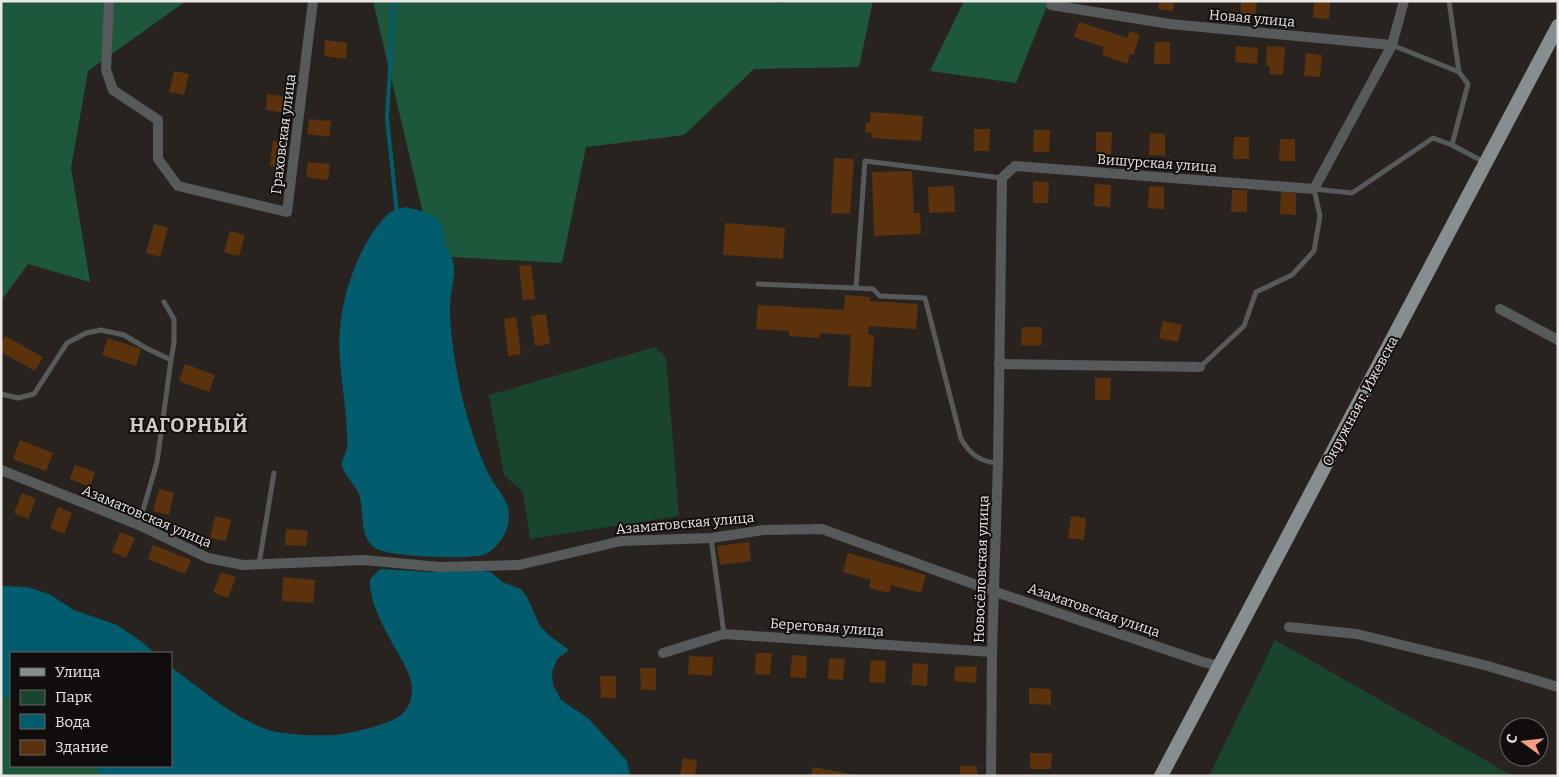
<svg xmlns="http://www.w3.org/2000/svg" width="1559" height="777" font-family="Bitter,serif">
<rect width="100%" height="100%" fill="#29231f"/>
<g fill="#19452f">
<polygon points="655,347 666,358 679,516 530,539 523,492 504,475 489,395"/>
<polygon points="1275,640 1513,776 1209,776"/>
</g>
<g fill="#1d583c">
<polygon points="1,1 186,1 88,71 71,168 90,282 28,264 1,301"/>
<polygon points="373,1 769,1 781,3 790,1 873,1 859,67 754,69 684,135 586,147 562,263 433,256"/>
<polygon points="964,1 1049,1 1016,83 930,71"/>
<polygon points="1,696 11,699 11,766 97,766 99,776 1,776"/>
</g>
<g fill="#015d6e">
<path d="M405 207C427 212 447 215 444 243 463 270 449 283 450 312 451 343 457 375 464 405 470 427 478 452 488 473 494 486 507 497 509 513 509 517 508 527 506 531 503 539 494 550 486 554 473 560 386 557 375 548 357 534 366 511 358 492 354 483 344 475 342 466 341 459 346 454 347 448 348 443 347 438 347 433 346 400 337 362 340 329 342 294 360 243 385 217 390 211 398 209 405 207Z"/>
<path d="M380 569 431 572 474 570 491 572 502 582 521 589 527 597 540 626 550 636 569 650 557 659 552 672 553 685 561 700 589 719 627 761 630 776H99L97 766H171V667C201 689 229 714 263 728 278 735 318 736 335 735 349 734 391 724 401 715 409 708 412 699 412 688 411 675 404 664 398 653 386 631 369 604 370 579Z"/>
<polygon points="1,586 27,587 49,594 74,610 117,625 142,642 155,653 11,653 11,699 1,696"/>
</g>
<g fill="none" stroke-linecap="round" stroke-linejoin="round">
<polyline stroke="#015d6e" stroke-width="4" points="394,1 387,118 397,213"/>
</g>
<g fill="#5c320d">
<polygon points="1159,1 1174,1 1173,11 1158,9"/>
<polygon points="1241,1 1257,1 1255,17 1240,16"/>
<polygon points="1314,1 1330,1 1329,19 1313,18"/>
<polygon points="1079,22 1127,38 1130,31 1140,35 1133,55 1130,54 1127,64 1102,55 1104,47 1074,37"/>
<polygon points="325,40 347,43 346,59 324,56"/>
<polygon points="1155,42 1170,42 1170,64 1154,64"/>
<polygon points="1236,46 1258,48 1257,64 1235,62"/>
<polygon points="1267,46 1285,47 1283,75 1269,74 1270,66 1266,66"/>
<polygon points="1306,53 1322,55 1320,77 1304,76"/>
<polygon points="174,71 189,74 184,95 169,92"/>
<polygon points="267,94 289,97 287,113 266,110"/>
<polygon points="871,112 923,116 921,141 871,138 872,133 865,132 866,122 870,123"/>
<polygon points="309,119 331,121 329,137 307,134"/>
<polygon points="974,129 990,129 989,151 974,151"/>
<polygon points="1034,130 1050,130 1049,152 1033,152"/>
<polygon points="1096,132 1112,132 1111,154 1096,154"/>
<polygon points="1150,133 1165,134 1165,156 1149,155"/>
<polygon points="1234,137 1249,137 1249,159 1233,159"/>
<polygon points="1280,139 1295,139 1295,161 1279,161"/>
<polygon points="273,141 288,142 285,168 270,166"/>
<polygon points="834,158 854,159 850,214 831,213"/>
<polygon points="308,162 330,164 328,180 306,177"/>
<polygon points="912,171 914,213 920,213 921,234 874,236 872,172"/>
<polygon points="1033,181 1049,182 1048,203 1033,203"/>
<polygon points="1095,184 1111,185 1110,207 1094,206"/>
<polygon points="954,186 955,212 929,213 928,187"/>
<polygon points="1149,186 1164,187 1164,209 1148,208"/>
<polygon points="1232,190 1247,190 1247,212 1231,212"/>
<polygon points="1281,192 1296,193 1296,215 1280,214"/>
<polygon points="725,223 785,228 783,259 723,255"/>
<polygon points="154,224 168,228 160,257 146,253"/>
<polygon points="230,231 245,235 239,256 224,252"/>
<polygon points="531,265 535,299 523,300 519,266"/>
<polygon points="845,295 870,297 870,301 918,304 916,329 869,326 868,335 874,335 871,387 848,386 851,335 820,333 819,338 789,336 789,331 756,329 758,305 844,310"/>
<polygon points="546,314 550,344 535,346 531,316"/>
<polygon points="516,317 521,354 508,356 504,319"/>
<polygon points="1163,321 1182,325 1178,342 1159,338"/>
<polygon points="1022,327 1042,327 1041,346 1021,345"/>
<polygon points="5,336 43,357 35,371 1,352 1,343"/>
<polygon points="108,338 141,349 136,366 102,355"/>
<polygon points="185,364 215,375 209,392 179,381"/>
<polygon points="1095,378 1111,378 1110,400 1095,400"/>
<polygon points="20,440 53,453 46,471 13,459"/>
<polygon points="75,465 95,472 90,487 70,479"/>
<polygon points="159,489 174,493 169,515 153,511"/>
<polygon points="22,493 36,499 28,519 14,513"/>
<polygon points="58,507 72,513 64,534 50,528"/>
<polygon points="215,516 231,520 226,541 210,538"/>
<polygon points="1071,516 1086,518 1084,540 1068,538"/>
<polygon points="286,529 308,531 306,546 285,545"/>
<polygon points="120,532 135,538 126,558 112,552"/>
<polygon points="749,542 751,561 720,565 717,546"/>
<polygon points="153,545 191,560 185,574 148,559"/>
<polygon points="848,553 926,575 921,593 891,585 889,593 869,588 871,580 843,572"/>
<polygon points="221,572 236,577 228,598 213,592"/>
<polygon points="283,577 315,580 313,603 282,601"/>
<polygon points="756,653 772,653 770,675 755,674"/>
<polygon points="792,655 807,656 806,678 790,677"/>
<polygon points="689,656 713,657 712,676 688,674"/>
<polygon points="829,658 845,659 843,680 828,679"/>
<polygon points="871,660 886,661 885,683 869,682"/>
<polygon points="913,663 928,664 927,686 911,685"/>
<polygon points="955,666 977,667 976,683 954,681"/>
<polygon points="640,668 656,668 656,690 641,690"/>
<polygon points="600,676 616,676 616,698 601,698"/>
<polygon points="1029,688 1051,689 1051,705 1029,704"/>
<polygon points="1030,753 1052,753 1051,769 1030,769"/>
<polygon points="683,758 697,760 695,776 680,776"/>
<rect x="960" y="766" width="17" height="10"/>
<polygon points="813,767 856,775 856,776 811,776"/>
</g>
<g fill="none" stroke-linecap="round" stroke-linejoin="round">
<g stroke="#565a5a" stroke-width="5">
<polyline points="1449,1 1459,72"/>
<polyline points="1392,45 1459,72 1468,84 1452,145 1484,162"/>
<polyline points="758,284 856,288 865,161 1002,178"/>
<path d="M856 288 873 289 880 296 925 298 961 439C970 454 980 462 998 463"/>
<polyline points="164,302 174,319 174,343 171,360"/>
<polyline points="1200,367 1244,326 1256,292 1292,275 1314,251 1320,216 1314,189 1352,193 1433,138 1452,145"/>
<polyline points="1,394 18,398 34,394 67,343 86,333 101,330 124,335 146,348 171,360 157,462 139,524"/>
<polyline points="711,538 724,634"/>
<polyline points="259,564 274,473"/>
</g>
<g stroke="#565a5a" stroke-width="10">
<polyline points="109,1 106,70 113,90 158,120 158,159 178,186 287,212 313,1"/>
<polyline points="1051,5 1170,24 1392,45"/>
<polyline points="1500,309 1558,340"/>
<polyline points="999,364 1200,367"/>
<polyline points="1,470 139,525 208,558 243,565 364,560 440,567 519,565 621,541 711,538 764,530 822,529 993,591 1203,662 1219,666"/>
<polyline points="1289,627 1357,634 1488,666 1558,687"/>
<polyline points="663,653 724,634 992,652"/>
<polyline points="991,776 992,652 998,463 1002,178 1015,166 1314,189 1392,45 1404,1"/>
</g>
<polyline stroke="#868e8f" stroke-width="14" points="1161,776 1558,26"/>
</g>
<g text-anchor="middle" stroke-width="4" stroke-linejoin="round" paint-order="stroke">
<g font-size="14" fill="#ebe7e4" stroke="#100d0c">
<text transform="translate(1252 18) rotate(5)" y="5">Новая улица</text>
<text transform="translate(283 134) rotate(-83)" y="5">Граховская улица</text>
<text transform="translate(1157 163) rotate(4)" y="5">Вишурская улица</text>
<text transform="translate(1360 401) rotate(-62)" y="5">Окружная г. Ижевска</text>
<text transform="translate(147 516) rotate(23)" y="5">Азаматовская улица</text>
<text transform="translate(685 523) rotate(-5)" y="5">Азаматовская улица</text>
<text transform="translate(981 569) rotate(-88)" y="5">Новосёловская улица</text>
<text transform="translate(1094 610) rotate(19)" y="5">Азаматовская улица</text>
<text transform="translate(827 627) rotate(4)" y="5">Береговая улица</text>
</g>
<g font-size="19" font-weight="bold" letter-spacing="1" fill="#d3cbc6" stroke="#100d0c">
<text x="189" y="432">НАГОРНЫЙ</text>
</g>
</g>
<rect width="1559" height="777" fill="none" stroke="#ebe7e4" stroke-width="5"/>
<rect x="10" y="652" width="162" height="115" fill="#100d0c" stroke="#686462"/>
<rect x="20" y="668" width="25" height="8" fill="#868e8f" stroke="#686462"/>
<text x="55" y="677" font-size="15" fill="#ebe7e4">Улица</text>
<rect x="20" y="690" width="25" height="15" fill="#19452f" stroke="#686462"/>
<text x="55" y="702" font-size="15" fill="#ebe7e4">Парк</text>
<rect x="20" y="714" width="25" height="15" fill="#015d6e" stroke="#686462"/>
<text x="55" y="727" font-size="15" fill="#ebe7e4">Вода</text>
<rect x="20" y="740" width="25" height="15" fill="#5c320d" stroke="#686462"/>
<text x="55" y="752" font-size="15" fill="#ebe7e4">Здание</text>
<g transform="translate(1524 742) rotate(285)"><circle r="24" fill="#100d0c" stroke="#686462"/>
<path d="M0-4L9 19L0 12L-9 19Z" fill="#f49e86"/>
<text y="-8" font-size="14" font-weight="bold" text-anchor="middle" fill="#ebe7e4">С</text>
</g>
</svg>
